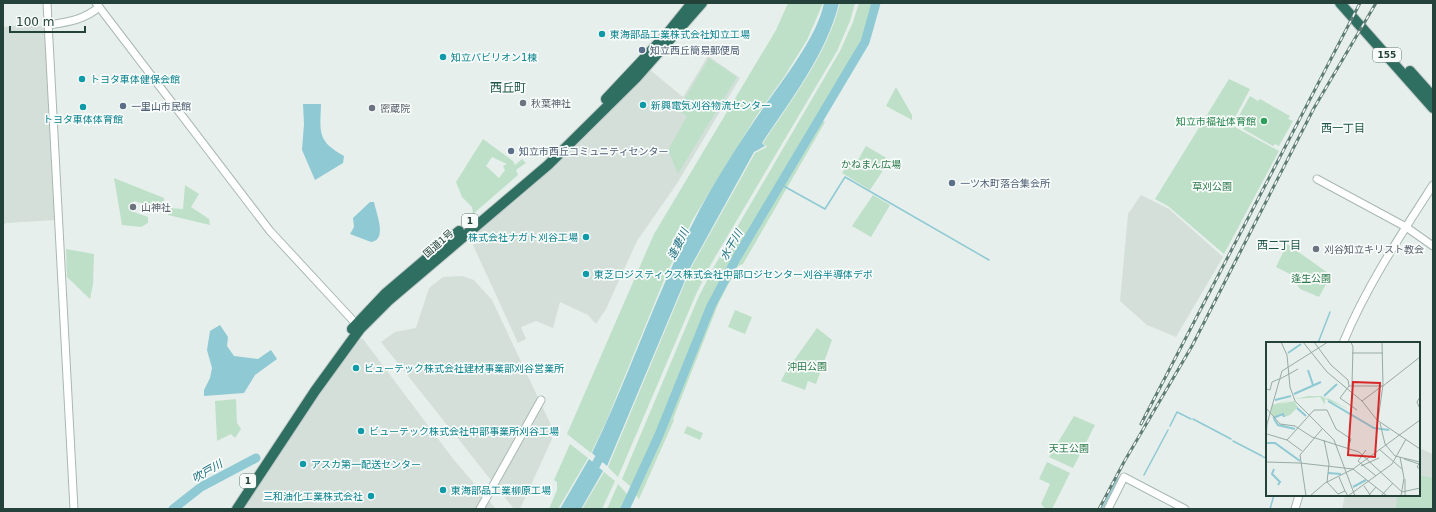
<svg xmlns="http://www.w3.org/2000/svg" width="1436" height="512" font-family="'DejaVu Sans','Noto Sans JP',sans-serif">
<rect width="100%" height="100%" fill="#e6efeb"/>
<g fill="#d4dfda">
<polygon points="21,25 43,26 45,28 57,220 6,223 3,226 3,27"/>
<polygon points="708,56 740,78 678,182 637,241 606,309 596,324 588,315 560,302 553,328 536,321 521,327 526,339 518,343 473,245 476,242 472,236 549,170 649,69 683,97"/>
<polygon points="1141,195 1169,209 1223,257 1176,337 1147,325 1120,301 1128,214"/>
<polygon points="462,276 474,280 492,300 551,425 556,430 520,509 514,509 381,342 395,332 416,328 429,288 443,277"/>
<polygon points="358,339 363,339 454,460 496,509 240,509 317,394"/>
<polygon points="1419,448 1433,454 1433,509 1342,509 1345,495 1419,495"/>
</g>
<g fill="#bfe0c8" fill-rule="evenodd">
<polygon points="788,3 823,3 807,40 784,77 755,118 693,219 666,275 606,422 591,453 567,434 654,234 776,30"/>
<path d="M840 3H855L850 21 837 51 711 264 697 292 618 477 608 467 692 266 755 153 767 147 763 143C792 99 827 55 840 3Z"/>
<polygon points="859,3 872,3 861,40 841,78 751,226 710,299 651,445 631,487 622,479 698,298 715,265 840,51 853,22"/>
<polygon points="709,58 737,77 678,174 668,150 687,116 678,110"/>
<polygon points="1229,79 1250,89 1231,125 1279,151 1224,254 1168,206 1155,199"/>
<polygon points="896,87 912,115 912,120 886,106"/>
<polygon points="1250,96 1258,101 1260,99 1290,116 1288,119 1293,121 1279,146 1275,144 1273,146 1243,129 1244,126 1236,121"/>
<polygon points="821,120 825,122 743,264 738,266 719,302 673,419 674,420 639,499 635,494 670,418 716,302 736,263"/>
<path d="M483 139 513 161 515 165 522 159 526 163 516 170 518 175 473 214 472 207 462 197 456 182ZM492 157 507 164 503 166 505 170 499 178 486 166Z"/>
<polygon points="866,146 890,160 870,190 842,173 849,161 855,165"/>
<polygon points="114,178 164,198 164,203 155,208 134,201 131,211 148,217 148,223 141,227 122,225"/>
<polygon points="185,185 199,194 191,207 209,219 210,225 168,215 168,208 183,209"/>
<polygon points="873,195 890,205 871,237 852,226"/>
<polygon points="1287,244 1331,275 1319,297 1300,289 1290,274 1276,267"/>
<polygon points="66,249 94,254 93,284 90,299 67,277"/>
<polygon points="735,310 752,317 745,334 728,327"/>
<polygon points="817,328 832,340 816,384 808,381 805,390 781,381 785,373"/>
<polygon points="236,399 237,423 241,429 235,438 231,434 217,441 215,401"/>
<polygon points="1074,416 1095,425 1073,468 1049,457"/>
<polygon points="687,426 703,433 700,440 684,433"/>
<polygon points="570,444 588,458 558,509 549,509 557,490 557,482 554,480"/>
<polygon points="1047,462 1070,473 1052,509 1046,509 1041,504 1050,484 1039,479"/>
<polygon points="604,472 615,481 602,509 582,509"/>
<polygon points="1419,475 1433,478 1433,509 1395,509 1398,495 1419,495"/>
<polygon points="618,484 628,495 621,509 607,509"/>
</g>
<g fill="#8ec9d4">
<path d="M824 3H839C826 55 791 99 762 143L765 146 754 152 691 266 607 466 592 453C629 377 655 296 694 221 711 187 736 148 757 117 778 86 817 39 824 3Z"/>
<path d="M303 104H321C320 133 317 141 344 156L343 163 315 180 302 150 304 124Z"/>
<path d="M370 202H374C376 213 388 240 371 242L350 234 354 227 353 218Z"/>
<polygon points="220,325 228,337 227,346 234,356 258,359 271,350 277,359 255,375 244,393 204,396 204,390 210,378 212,368 207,350 210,331"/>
<polygon points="589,459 603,471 581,509 560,509"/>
</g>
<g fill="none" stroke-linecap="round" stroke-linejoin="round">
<g stroke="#8ec9d4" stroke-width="1.5">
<polyline points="780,184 825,209 845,177 989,260"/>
<polyline points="1318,343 1330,312"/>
<polyline points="1193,419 1231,439"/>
<polyline points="1170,426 1177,412 1191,419"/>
<polyline points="1233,441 1262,456"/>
<polyline points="1266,451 1267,451"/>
<polyline points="1263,457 1267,458"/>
<polyline points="1144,475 1168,430"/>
<polyline points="1102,509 1118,478"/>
<polyline points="1270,509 1274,495"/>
</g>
<g stroke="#8ec9d4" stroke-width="9">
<polyline points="590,475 604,450"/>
<polyline points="173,509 201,487 256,458"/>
<polyline points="625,509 659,435 711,306 737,257 865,42 876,3"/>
</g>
<g stroke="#a8b8b2" stroke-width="9">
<g id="minor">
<polyline points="47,3 74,509"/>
<polyline points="96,3 270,231 359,327"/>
<path d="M49 25C68 22 84 20 99 7"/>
<polyline points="1317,179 1406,227 1433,246"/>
<path d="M1343 343C1366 287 1400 236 1433 185"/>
<polyline points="480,509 541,400"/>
<polyline points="1108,509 1124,477 1185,509"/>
<polyline points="1295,509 1299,495"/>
</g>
</g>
<g stroke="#c2cac8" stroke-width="12">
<g id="highway">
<polyline points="1340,3 1433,108"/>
<polyline points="1410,71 1433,97"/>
<polyline points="606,99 667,34 692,3"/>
<polyline points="352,329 386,293 459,231"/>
<polyline points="237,509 315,391 360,329 388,301 548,165 636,78 702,3"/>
</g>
</g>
<use href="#minor" stroke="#fff" stroke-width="7"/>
<use href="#highway" stroke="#2f6f62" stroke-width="10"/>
<g stroke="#5f7d75" stroke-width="3">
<g id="rail">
<polyline points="1141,424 1360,3"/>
<polyline points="1099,509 1124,462 1192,346 1314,108 1376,3"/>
</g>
</g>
<use href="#rail" stroke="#f7fbf9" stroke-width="1.5" stroke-dasharray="4.5" stroke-linecap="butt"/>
</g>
<g fill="#0f9aa8" stroke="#f7fbf9" stroke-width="1.5">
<circle cx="602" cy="34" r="4"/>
<circle cx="443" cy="57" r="4"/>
<circle cx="82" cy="79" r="4"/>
<circle cx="643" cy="105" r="4"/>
<circle cx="83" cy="107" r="4"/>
<circle cx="586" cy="237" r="4"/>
<circle cx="586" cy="274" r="4"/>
<circle cx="356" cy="368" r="4"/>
<circle cx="361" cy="431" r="4"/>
<circle cx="303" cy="464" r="4"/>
<circle cx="443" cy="490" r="4"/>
<circle cx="371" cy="496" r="4"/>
</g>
<g fill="#5c6f8a" stroke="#f7fbf9" stroke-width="1.5">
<circle cx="642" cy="50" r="4"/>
<circle cx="123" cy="106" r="4"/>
<circle cx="511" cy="151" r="4"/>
<circle cx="952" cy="183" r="4"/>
</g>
<g fill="#6b7280" stroke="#f7fbf9" stroke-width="1.5">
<circle cx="523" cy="103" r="4"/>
<circle cx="372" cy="108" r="4"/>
<circle cx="133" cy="207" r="4"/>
<circle cx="1316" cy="249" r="4"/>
</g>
<circle fill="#2e9e5b" stroke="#f7fbf9" stroke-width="1.5" cx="1264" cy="121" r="4"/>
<g text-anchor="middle" stroke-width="3.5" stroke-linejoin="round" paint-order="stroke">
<g fill="#f7fbf9" stroke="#637a73" stroke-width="1">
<rect x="1373" y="48" width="28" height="14" rx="3"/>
<rect x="462" y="214" width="16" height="14" rx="3"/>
<rect x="240" y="474" width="16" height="14" rx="3"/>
</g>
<g font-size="9" font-weight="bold" fill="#24423a">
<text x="1387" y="58">155</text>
<text x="470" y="224">1</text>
<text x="248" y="484">1</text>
</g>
<g font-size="10" fill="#0d838f" stroke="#f7fbf9" text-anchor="start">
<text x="610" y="38">東海部品工業株式会社知立工場</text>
<text x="451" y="61">知立パビリオン1棟</text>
<text x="90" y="83">トヨタ車体健保会館</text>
<text x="651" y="109">新興電気刈谷物流センター</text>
<text x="83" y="123" text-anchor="middle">トヨタ車体体育館</text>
<text x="578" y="241" text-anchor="end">株式会社ナガト刈谷工場</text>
<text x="594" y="278">東芝ロジスティクス株式会社中部ロジセンター刈谷半導体デポ</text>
<text x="364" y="372">ビューテック株式会社建材事業部刈谷営業所</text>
<text x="369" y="435">ビューテック株式会社中部事業所刈谷工場</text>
<text x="311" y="468">アスカ第一配送センター</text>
<text x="451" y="494">東海部品工業柳原工場</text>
<text x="363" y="500" text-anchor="end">三和油化工業株式会社</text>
</g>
<g font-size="10" fill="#4e5e75" stroke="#f7fbf9" text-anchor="start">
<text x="650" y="54">知立西丘簡易郵便局</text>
<text x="131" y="110">一里山市民館</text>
<text x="519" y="155">知立市西丘コミュニティセンター</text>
<text x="960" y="187">一ツ木町落合集会所</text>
</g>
<g font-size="10" fill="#5b616d" stroke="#f7fbf9" text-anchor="start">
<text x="531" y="107">秋葉神社</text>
<text x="380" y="112">密蔵院</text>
<text x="141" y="211">山神社</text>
<text x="1324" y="253">刈谷知立キリスト教会</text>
</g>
<g font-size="10" fill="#27864d" stroke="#f7fbf9" text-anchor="end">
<text x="1256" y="125">知立市福祉体育館</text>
</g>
<g font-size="10" fill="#2d7a4b" stroke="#f7fbf9">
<text x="871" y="168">かねまん広場</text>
<text x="1212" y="190">草刈公園</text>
<text x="1311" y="282">逢生公園</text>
<text x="807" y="370">沖田公園</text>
<text x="1069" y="452">天王公園</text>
</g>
<g font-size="10" fill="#24423a" stroke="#f7fbf9">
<text transform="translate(438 243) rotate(-41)" y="4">国道1号</text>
</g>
<g font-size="11" fill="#1f5548" stroke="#f7fbf9">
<text x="1343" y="132">西一丁目</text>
<text x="1279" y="249">西二丁目</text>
</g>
<g font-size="11" font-style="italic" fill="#1c6f80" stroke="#f7fbf9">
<text transform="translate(678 244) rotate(-64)" y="4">逢妻川</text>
<text transform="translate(731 245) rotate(-60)" y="4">水干川</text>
<text transform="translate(207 471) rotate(-30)" y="4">吹戸川</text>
</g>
<g font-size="12" fill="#1f5548" stroke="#f7fbf9">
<text x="508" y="92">西丘町</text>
</g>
</g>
<g transform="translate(1266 342)">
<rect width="154" height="154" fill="#e6efeb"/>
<path d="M43 54H55L63 58 60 55 82 67 59 57V63L54 55 28 57ZM27 57 13 62 28 59 32 65 24 73 18 75 16 72 9 76 5 71 6 63Z" fill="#bfe0c8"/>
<path fill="none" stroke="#8ec9d4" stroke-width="2" d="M22 11 35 2M42 28 47 43M28 52 55 40M58 54 71 42M9 58 25 54M62 59 108 86 123 88M31 66 40 74M7 76 17 72 18 75M8 77 12 83 29 87M0 101H9L34 119M8 127 6 132 14 140 12 143M62 131 75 132M87 145 100 138"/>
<path fill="none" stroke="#98aaa4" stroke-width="1" d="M15 0 21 13 24 45 29 59 68 98 89 154M37 0 61 30 96 59 111 78 154 107M48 0 65 23 82 38 83 44M85 0 87 5 86 43M86 11H117M14 37 32 27M117 44 154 15M0 47 4 48 6 40 13 37M154 55 151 60 154 67M96 59 116 44M0 66 14 82 29 84 46 95 93 110 136 150 154 146M91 68 74 56 83 44H117M112 78 117 43 116 0M114 81 119 102M1 92 21 98 36 109M21 98 48 68H61L70 87 85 97 82 106M58 98 63 122 61 140 72 152 79 149 82 154M0 100 1 82 16 29 62 0M119 102 129 114 154 120M113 107 136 127M100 108 92 119 110 134M134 115 138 136 135 154M138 117 153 122 151 125 154 127M0 120 34 121 87 127 154 78M95 124 113 116M87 127 121 154M73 135 79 149M139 137V154M98 144 105 154M40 154 34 113 56 87M44 154 59 141 87 127M82 154 126 122 140 97M102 154 110 145M115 154 127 141"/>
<path fill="#d62828" fill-opacity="0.15" stroke="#d62828" stroke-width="2" d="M87 40 114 41 109 115 82 113Z"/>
<rect width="154" height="154" fill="none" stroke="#24423a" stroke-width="2"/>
</g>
<rect width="1436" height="512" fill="none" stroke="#24423a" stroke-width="8"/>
<path d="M10 26v6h75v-6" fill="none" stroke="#24423a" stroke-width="2"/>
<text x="16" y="26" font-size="12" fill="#24423a" stroke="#f7fbf9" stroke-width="3" paint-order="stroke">100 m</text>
</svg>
